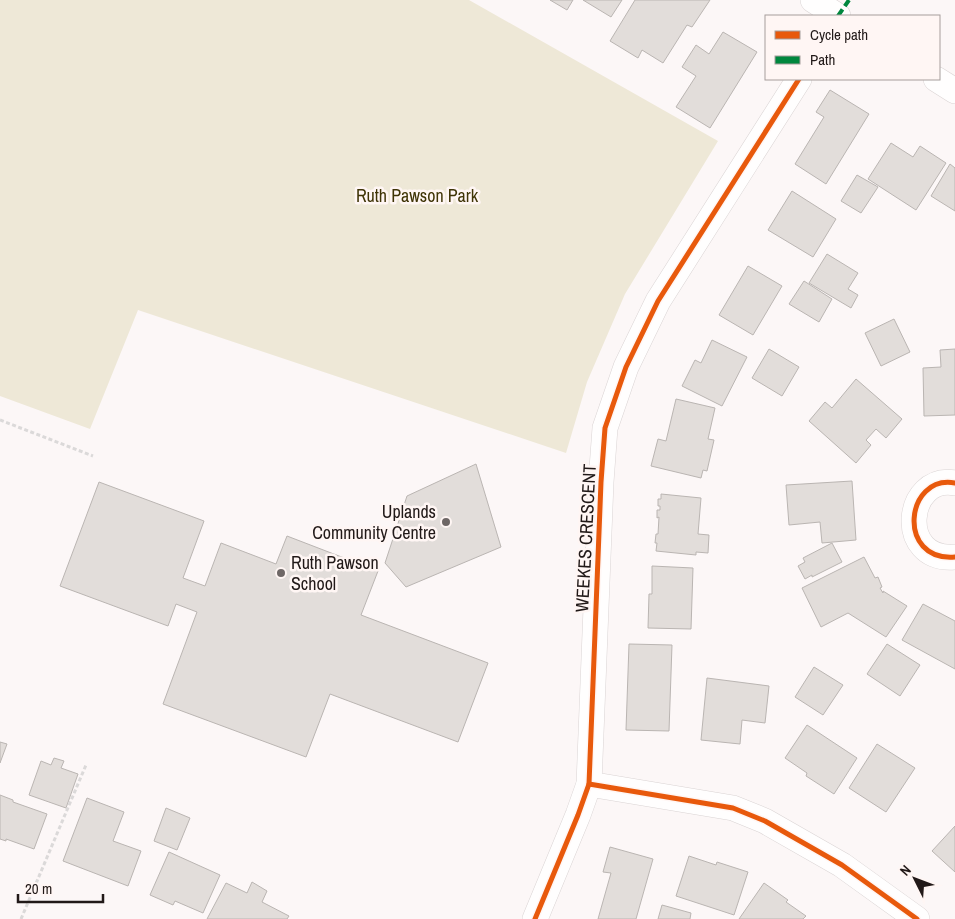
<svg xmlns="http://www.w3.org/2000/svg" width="955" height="919" font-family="'Archivo Narrow',sans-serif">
<rect width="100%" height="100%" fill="#fcf7f7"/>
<polygon fill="#eee8d7" points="0,0 469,0 718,141 625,294 587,382 566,453 138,310 90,429 0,396"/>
<g fill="#e2ddda" stroke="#bab5b2">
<polygon points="550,0 573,0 567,10"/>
<polygon points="583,0 622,0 611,17"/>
<polygon points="635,0 710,0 692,27 687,25 663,63 642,50 638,58 610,41"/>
<polygon points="723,32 757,52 710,128 676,107 696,76 682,67 696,45 709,54"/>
<polygon points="830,90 869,114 826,184 795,164 824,117 816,112"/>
<polygon points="891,143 913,157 920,146 946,163 916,210 868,179"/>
<polygon points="950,164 955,168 955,211 931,196"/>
<polygon points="857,175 878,187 861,213 841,201"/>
<polygon points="792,191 836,219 813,257 768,230"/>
<polygon points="827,254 858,273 848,289 858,295 851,308 809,283"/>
<polygon points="748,266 782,286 753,335 719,315"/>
<polygon points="804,281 832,299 819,322 789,304"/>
<polygon points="894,319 910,352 881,366 865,333"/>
<polygon points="712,340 747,357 722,406 682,386 695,360 701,363"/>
<polygon points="769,349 799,367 782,396 752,378"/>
<polygon points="955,349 955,415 924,416 923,368 941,367 940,350"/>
<polygon points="856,379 902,419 886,438 876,429 866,440 871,445 856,463 809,421 825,402 832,408"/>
<polygon points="676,399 715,408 708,439 714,440 707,471 703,470 701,478 651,466 658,439 666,441"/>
<polygon points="476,464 501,547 406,587 385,563 407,496"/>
<polygon points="852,481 856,540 822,543 820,522 789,525 786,485"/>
<polygon points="99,482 204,521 183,578 205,586 221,543 276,564 287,536 378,571 361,615 488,663 458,742 330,694 306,757 163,704 197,612 176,604 168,626 60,586"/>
<polygon points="661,494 701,498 698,534 709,535 708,553 696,552 696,555 656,551 657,543 655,543 656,534 658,534 659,517 657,518 657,510 660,510 660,506 658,506 658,499 661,499"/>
<polygon points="832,543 842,562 812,577 812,575 805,579 798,566 805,562 803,558"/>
<polygon points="864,557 875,578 878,577 882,587 880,588 883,593 883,591 907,606 886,637 848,613 821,627 802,588"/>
<polygon points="652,566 693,568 691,629 648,628 649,594 652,594"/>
<polygon points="923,604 955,621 955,669 902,640"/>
<polygon points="629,644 672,645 669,731 626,730"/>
<polygon points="887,644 920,665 900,696 867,674"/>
<polygon points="814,667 843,685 823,715 795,697"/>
<polygon points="707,678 769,686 765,723 742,720 740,744 701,740"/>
<polygon points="807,725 857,758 834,794 806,776 807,773 785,758"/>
<polygon points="0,742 7,744 0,763"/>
<polygon points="877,744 915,768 886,812 849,788"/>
<polygon points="54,758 64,761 61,768 78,774 66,808 29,795 41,761 51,765"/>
<polygon points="0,795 13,800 13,802 47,814 34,849 6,839 6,841 0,839"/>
<polygon points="87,798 124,812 113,841 141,851 128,886 63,861"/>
<polygon points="166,808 190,818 177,850 154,841"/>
<polygon points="955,826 955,872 932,851"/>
<polygon points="610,847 653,859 636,919 598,919 611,873 603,872"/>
<polygon points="169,852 220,875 203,913 175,901 173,905 150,895"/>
<polygon points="689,856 716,865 717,862 748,872 734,915 676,896"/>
<polygon points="252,882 267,891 262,902 289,916 287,919 207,919 226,883 247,893"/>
<polygon points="764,883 788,900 786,902 806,916 803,919 739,919"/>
<polygon points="662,905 691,913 690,919 658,919"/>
</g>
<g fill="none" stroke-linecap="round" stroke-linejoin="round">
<g stroke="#dad4d4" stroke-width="26">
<g id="street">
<polyline points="813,0 838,16"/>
<polyline points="936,79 955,91"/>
<path d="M955 483C905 474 896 562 955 557"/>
<polyline points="589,784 733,808 765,821 842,865 917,919"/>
<polyline points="535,919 578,815 589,784 601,482 605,428 626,367 658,301 799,79"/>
</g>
</g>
<g stroke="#dbd9d9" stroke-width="3" stroke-dasharray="4 2.5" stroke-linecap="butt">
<polyline points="0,420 93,456"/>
<polyline points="21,919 86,765"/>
</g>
<use href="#street" stroke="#fffefe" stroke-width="25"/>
<polyline stroke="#00873e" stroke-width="4" stroke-dasharray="8 4" stroke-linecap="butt" points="838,16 849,0"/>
<g stroke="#fff6f4" stroke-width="8">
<g id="cycleway">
<path d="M955 483C905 474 896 562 955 557"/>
<polyline points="589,784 733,808 765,821 842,865 917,919"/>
<polyline points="535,919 578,815 589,784 601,482 605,428 626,367 658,301 799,79"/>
</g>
</g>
<use href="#cycleway" stroke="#e8590c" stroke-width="5"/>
</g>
<g fill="#6e6766" stroke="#fff6f4" stroke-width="2">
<circle cx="446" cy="522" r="5"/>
<circle cx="281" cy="573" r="5"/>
</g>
<g text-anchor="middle" stroke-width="5" stroke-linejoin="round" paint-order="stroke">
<g font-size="18" fill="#3f3406" stroke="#fff6f4">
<text x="417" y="202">Ruth Pawson Park</text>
</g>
<g font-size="18" fill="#211918" stroke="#fff6f4" text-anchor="end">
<text x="436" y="518">Uplands<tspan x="436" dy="21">Community Centre</tspan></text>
<text x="291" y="569" text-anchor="start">Ruth Pawson<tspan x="291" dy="21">School</tspan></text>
</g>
<g font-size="18" fill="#211918" stroke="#fff6f4">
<text transform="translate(586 538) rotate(-87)" y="6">WEEKES CRESCENT</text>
</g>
</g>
<rect x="765" y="15" width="175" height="65" fill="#fff6f4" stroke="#a69e9c"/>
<rect x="775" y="31" width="25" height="8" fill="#e8590c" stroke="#a69e9c"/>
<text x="810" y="40" font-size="15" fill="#211918">Cycle path</text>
<rect x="775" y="56" width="25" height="8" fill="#00873e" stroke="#a69e9c"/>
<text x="810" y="65" font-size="15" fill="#211918">Path</text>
<g transform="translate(915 879) rotate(312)" stroke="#fff6f4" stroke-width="4" paint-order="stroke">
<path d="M0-4L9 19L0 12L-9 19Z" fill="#211918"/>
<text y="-8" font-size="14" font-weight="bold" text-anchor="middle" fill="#211918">N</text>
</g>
<path d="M18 894v8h85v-8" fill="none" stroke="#211918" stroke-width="2.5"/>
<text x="25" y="894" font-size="15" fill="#211918" stroke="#fff6f4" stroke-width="4" paint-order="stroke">20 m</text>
</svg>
